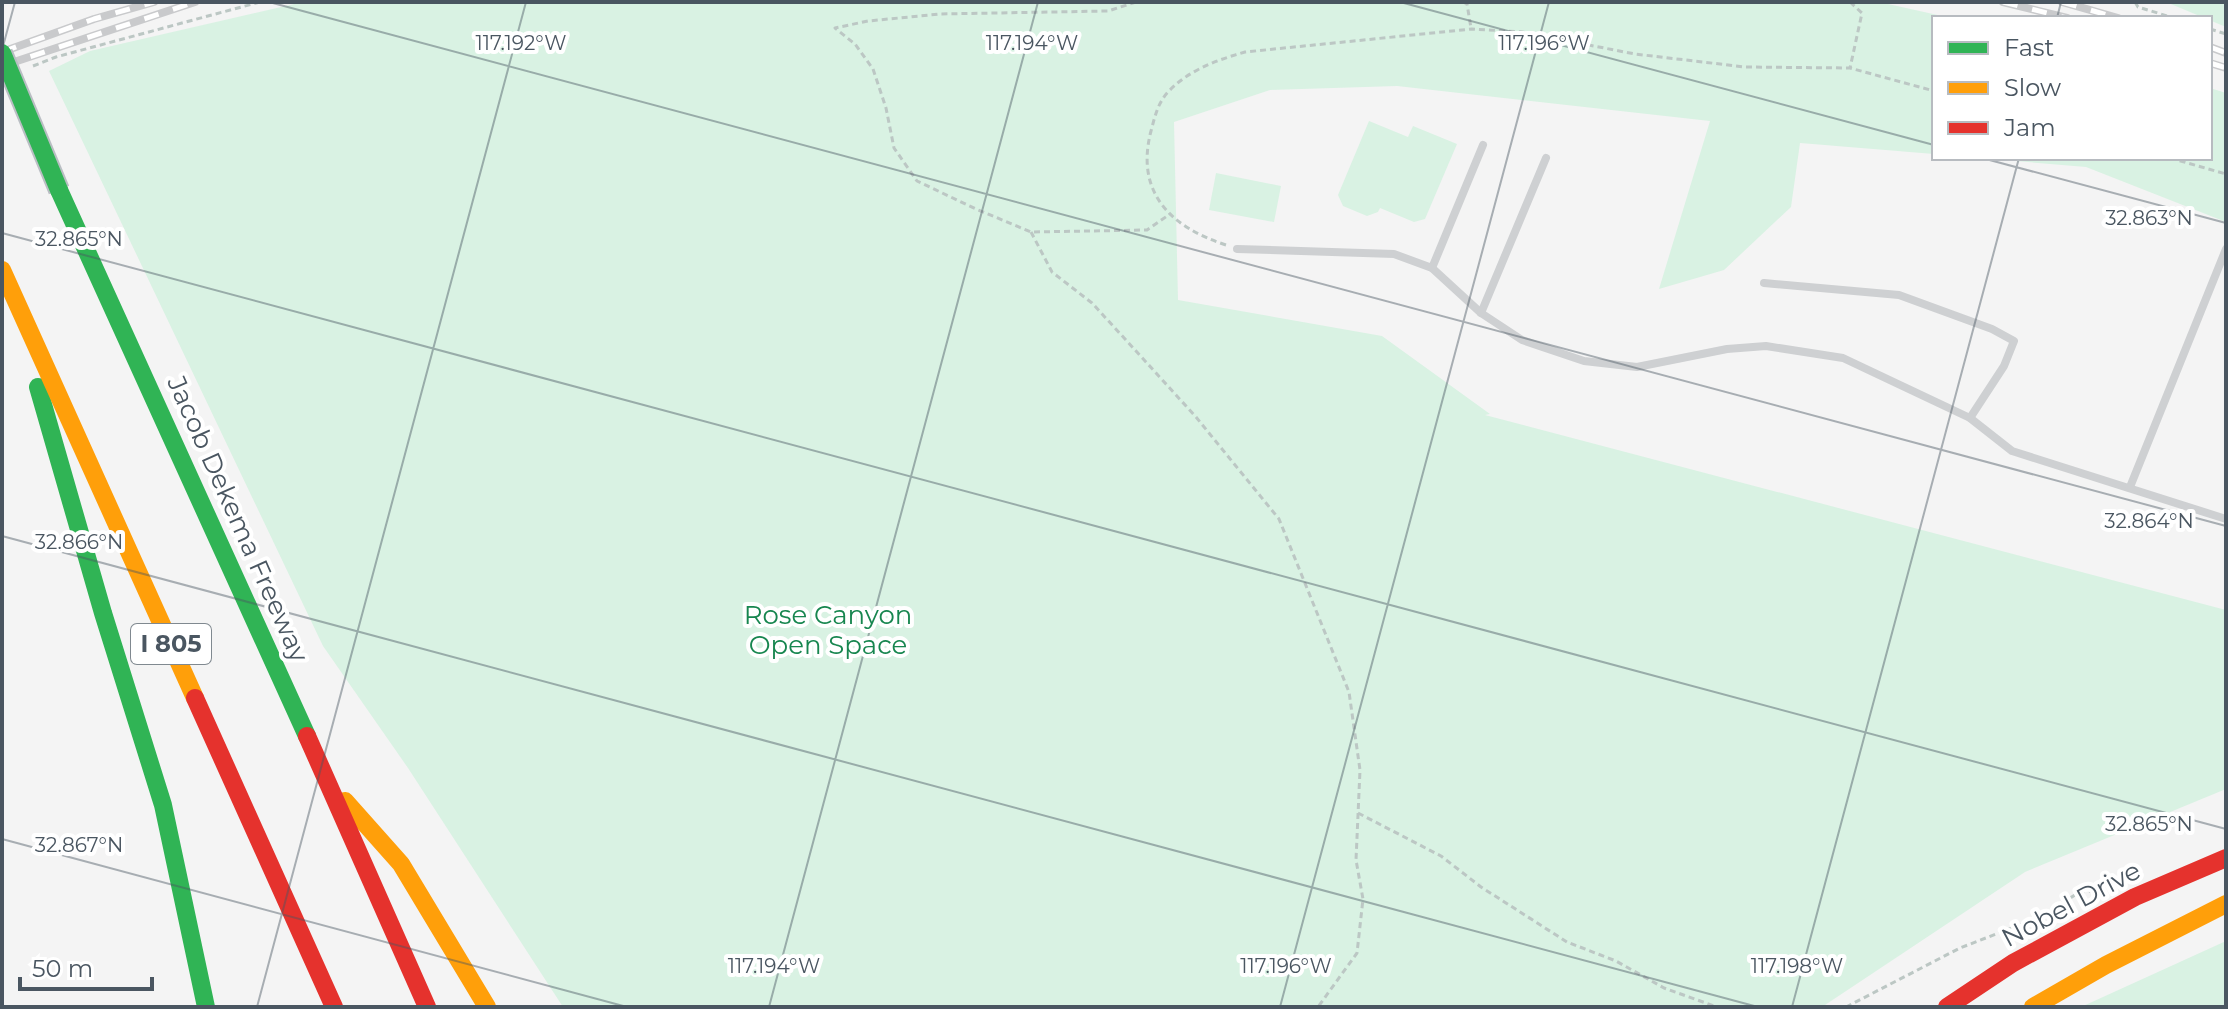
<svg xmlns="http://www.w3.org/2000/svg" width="2228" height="1009" font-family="Montserrat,sans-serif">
<rect width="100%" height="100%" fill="#f4f4f4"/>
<g fill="#d9f2e3">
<polygon points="303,2 1879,2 1951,18 1934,18 1934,154 1800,143 1791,207 1724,270 1659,289 1710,121 1397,86 1270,90 1174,122 1178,300 1382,336 1490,414 1485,415 2226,610 2226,789 2025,872 1822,1007 563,1007 408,768 323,646 49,71 90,51"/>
<polygon points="2166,2 2226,2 2226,27"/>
<polygon points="2210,88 2226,93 2226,222 2086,167 1980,158 2210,158"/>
<polygon points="1369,121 1408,137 1413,126 1457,144 1425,219 1414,222 1380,208 1378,212 1367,216 1343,206 1338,195"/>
<polygon points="1216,173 1281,186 1274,222 1209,210"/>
<polygon points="2226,941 2226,1007 2081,1007"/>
</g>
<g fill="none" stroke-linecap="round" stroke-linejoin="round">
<g stroke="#bcc7c4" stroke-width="3" stroke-dasharray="6 4" stroke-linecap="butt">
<polyline points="1136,2 1108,11 940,14 868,21 835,28 855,44 873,69 886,108 894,148 917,181 976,209 1031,232 1147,230 1170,214"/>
<polyline points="1463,2 1467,4 1471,28"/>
<polyline points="1850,2 1862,13 1850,68"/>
<polyline points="2135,2 2138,7 2174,18"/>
<polyline points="2210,29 2226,34"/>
<polyline points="33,66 56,57 260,2"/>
<polyline points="2170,158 2226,174"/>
<polyline points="1031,232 1052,272 1092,303 1136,351 1196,417 1279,519 1349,692 1360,770 1356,860 1363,899 1357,953 1318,1007"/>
<path d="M1226 245C1170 227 1135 192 1151 131 1155 116 1158 102 1169 91 1189 70 1217 60 1245 52L1472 29 1522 32 1635 54 1745 67 1850 68 1934 91"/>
<polyline points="1358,813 1441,856 1481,887 1567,942 1616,961 1664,988 1717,1007"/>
<polyline points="1846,1007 1960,948 2040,917 2078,893 2110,888"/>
<polyline points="2223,1007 2226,1005"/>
</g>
<g stroke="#ced0d2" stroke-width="8">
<polyline points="1237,249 1394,254 1432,268 1481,313 1522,340 1584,361 1637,367 1727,349 1766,346 1843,358 1970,418 2012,451 2226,519"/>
<polyline points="1432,268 1483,145"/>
<polyline points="1764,283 1899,295 1992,329 2014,341 2004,366 1970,418"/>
<polyline points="1481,313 1546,158"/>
<polyline points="2130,487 2226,249"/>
</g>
<g stroke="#30b455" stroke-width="18">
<polyline points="59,190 307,736"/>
<polyline points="38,387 103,613 163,805 206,1007"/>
</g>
<g stroke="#ff9f0a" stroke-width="18">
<polyline points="2,270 195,698"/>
<polyline points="345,801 401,864 487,1007"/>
<polyline points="2033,1007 2106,965 2226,904"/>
</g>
<g stroke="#e5322d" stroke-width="18">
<polyline points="195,698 334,1007"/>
<polyline points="307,736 427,1007"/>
<polyline points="1947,1007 2013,963 2135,897 2226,858"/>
</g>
<g stroke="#c9cacc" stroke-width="8">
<g id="rail">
<polyline points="2003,2 2067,18"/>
<polyline points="2062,2 2118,18"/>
<polyline points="2210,47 2226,53"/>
<polyline points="2,52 94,19 154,2"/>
<polyline points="2210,63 2226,68"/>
<polyline points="2,66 195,2"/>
</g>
</g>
<use href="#rail" stroke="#fff" stroke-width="5" stroke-dasharray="15" stroke-linecap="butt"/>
<g stroke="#b9bec3" stroke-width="22" stroke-linecap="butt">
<polyline id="fast-bridge" points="2,53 59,190"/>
</g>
<use href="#fast-bridge" stroke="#30b455" stroke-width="18"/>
</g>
<path fill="none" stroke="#4a5661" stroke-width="2" stroke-opacity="0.45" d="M269 2 2226 526M1400 2 1934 145M2057 18 2061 2M2 50 15 2M1982 158 2226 223M2 233 2226 829M2 536 1758 1007M2 839 627 1007M257 1007 526 2M769 1007 1038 2M1280 1007 1549 2M1792 1007 2019 158"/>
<g text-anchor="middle" stroke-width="8" stroke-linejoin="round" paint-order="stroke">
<rect fill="#fff" stroke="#808990" stroke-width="2" x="131" y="624" width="80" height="40" rx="6"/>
<g font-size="24" font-weight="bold" fill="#4a5661">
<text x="171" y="652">I 805</text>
</g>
<g font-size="26" fill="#4a5661" stroke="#fff">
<text transform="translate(238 519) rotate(66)" y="9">Jacob Dekema Freeway</text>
<text transform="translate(2071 904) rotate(-28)" y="9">Nobel Drive</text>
</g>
<g font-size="26" fill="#17864f" stroke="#fff">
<text x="828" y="624">Rose Canyon<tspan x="828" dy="30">Open Space</tspan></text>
</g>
</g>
<g font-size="20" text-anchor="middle" fill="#4a5661" stroke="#fff" stroke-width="8" stroke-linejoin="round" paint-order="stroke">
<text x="521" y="50">117.192°W</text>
<text x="1032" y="50">117.194°W</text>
<text x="1544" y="50">117.196°W</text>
<text x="2149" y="225">32.863°N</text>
<text x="79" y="246">32.865°N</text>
<text x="2149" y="528">32.864°N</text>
<text x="79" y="549">32.866°N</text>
<text x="2149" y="831">32.865°N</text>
<text x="79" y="852">32.867°N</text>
<text x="774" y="973">117.194°W</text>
<text x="1286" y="973">117.196°W</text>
<text x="1797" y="973">117.198°W</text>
</g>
<rect width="2228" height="1009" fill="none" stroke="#4a5661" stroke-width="8"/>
<rect x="1932" y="16" width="280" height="144" fill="#ffffff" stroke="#b7bbc0" stroke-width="2"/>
<rect x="1948" y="42" width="40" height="12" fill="#30b455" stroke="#b7bbc0" stroke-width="2"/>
<text x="2004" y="56" font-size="24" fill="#4a5661">Fast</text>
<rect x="1948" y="82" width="40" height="12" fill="#ff9f0a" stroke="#b7bbc0" stroke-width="2"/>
<text x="2004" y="96" font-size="24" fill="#4a5661">Slow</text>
<rect x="1948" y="122" width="40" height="12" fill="#e5322d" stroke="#b7bbc0" stroke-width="2"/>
<text x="2004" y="136" font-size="24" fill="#4a5661">Jam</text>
<path d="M20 977v12h132v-12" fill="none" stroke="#4a5661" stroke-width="4"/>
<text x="32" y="977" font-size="24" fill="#4a5661" stroke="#ffffff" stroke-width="6" paint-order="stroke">50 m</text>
</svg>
